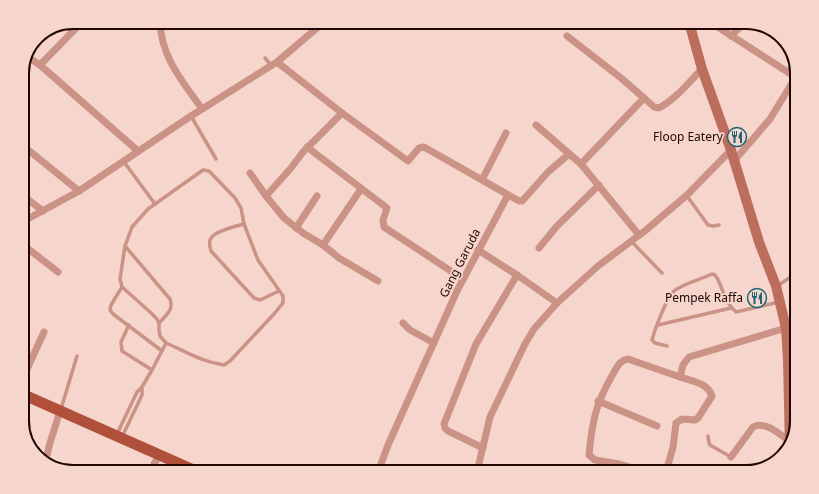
<svg xmlns="http://www.w3.org/2000/svg" width="819" height="494" font-family="'Noto Sans',sans-serif">
<rect width="100%" height="100%" fill="#f6d5cd"/>
<g fill="none" stroke-linecap="round" stroke-linejoin="round">
<g stroke="#ca9386" stroke-width="3.5">
<polyline points="385,22 386,24"/>
<polyline points="265,58 271,65"/>
<polyline points="191,116 216,159"/>
<polyline points="124,162 155,204"/>
<polyline points="687,196 708,225 713,226 719,225"/>
<path d="M244 224C236 226 215 231 211 238 208 242 210 246 211 251L254 298 260 300 279 291"/>
<polyline points="631,241 662,273"/>
<path d="M125 246 170 299C174 310 166 315 159 323"/>
<polyline points="777,286 797,273"/>
<polyline points="122,287 111,305 110,310 113,314 162,351"/>
<polyline points="129,325 121,342 122,351 152,370"/>
<polyline points="658,325 731,308"/>
<path d="M667 346 655 343 652 340C655 329 666 299 674 291 682 284 702 279 712 274L715 275C724 287 722 300 736 312L779 302"/>
<polyline points="61,409 77,356"/>
<path d="M117 434 137 392 142 387 152 370 166 343 160 336 159 330V323L157 319 150 312 122 287 120 279 125 246 132 227 148 209 203 170 209 171 235 198 241 208 244 224 258 260 283 296V303L274 314 230 361 224 365C202 362 185 351 166 343"/>
<polyline points="708,436 709,443 710,445 731,457"/>
<polyline points="122,437 142,395 142,387"/>
</g>
<g stroke="#ca9386" stroke-width="7">
<path d="M160 22C161 57 183 82 202 109"/>
<polyline points="308,22 314,30"/>
<polyline points="710,22 797,78"/>
<polyline points="567,36 621,78 644,98"/>
<polyline points="731,36 745,22"/>
<polyline points="28,57 40,65 138,151"/>
<polyline points="277,62 342,113 408,161 419,148 424,147 519,201 522,201 524,199 548,172 569,154"/>
<polyline points="40,65 82,22"/>
<polyline points="342,113 303,152 291,168 266,196 284,218 303,233 323,245 339,258 378,281"/>
<polyline points="536,125 581,164"/>
<polyline points="22,145 79,191"/>
<polyline points="307,147 387,208 383,220 384,227 463,279"/>
<polyline points="734,161 770,119 797,75"/>
<polyline points="250,173 266,196"/>
<polyline points="482,180 506,133"/>
<polyline points="22,195 43,211"/>
<polyline points="22,222 79,191 191,116 277,62 324,22"/>
<polyline points="296,228 317,196"/>
<path d="M639 235 581 164 644 98 654 107 659 108C676 99 688 83 702 69"/>
<polyline points="22,244 58,272"/>
<polyline points="323,245 361,189"/>
<polyline points="539,248 557,226 599,185"/>
<polyline points="478,250 517,275 557,303"/>
<polyline points="403,323 410,330 434,343"/>
<polyline points="788,360 797,356"/>
<polyline points="22,380 44,332"/>
<polyline points="598,401 657,426"/>
<polyline points="483,448 448,431 445,428 444,424 476,344 517,275"/>
<path d="M731 457 753 427C766 420 781 436 791 442"/>
<polyline points="45,463 50,443 60,411"/>
<polyline points="150,472 159,455"/>
<polyline points="378,472 388,445 457,291 508,195"/>
<polyline points="477,472 490,417 525,344 534,329 557,303 598,266 646,230 687,195 731,150"/>
<path d="M647 472 619 464 595 460 589 455C592 421 596 403 613 374 617 367 620 360 628 359L680 377 683 365 689 357 786 328"/>
<path d="M666 472 673 447 676 423 682 419 695 420 698 418 712 396C708 383 692 381 680 377"/>
</g>
<polyline stroke="#bc6d5b" stroke-width="10" points="689,22 702,69 731,150 759,242 776,286 786,328 788,360 790,447"/>
<polyline stroke="#b0503a" stroke-width="11" points="22,394 198,472"/>
</g>
<defs>
<g id="restaurant-ring" transform="scale(1)"><circle r="9.5" fill="#f6d5cd" stroke="#1d6573" stroke-width="1.5"/><path d="M-5-6h1v4h1v-4h1v4h1v-4h1v5L-1.5 .5V6h-2V.5L-5-1ZM5-6V6H3V1.5H1.5Q1.5-4 5-6Z" fill="#1d6573"/></g>
</defs>
<g fill-rule="evenodd">
<use href="#restaurant-ring" x="737" y="137"/>
<use href="#restaurant-ring" x="757" y="298"/>
</g>
<g text-anchor="middle" stroke-width="3.5" stroke-linejoin="round" paint-order="stroke">
<g font-size="12" fill="#210703" stroke="#f6d5cd" text-anchor="end">
<text x="723" y="141">Floop Eatery</text>
<text x="743" y="302">Pempek Raffa</text>
</g>
<g font-size="12" fill="#210703" stroke="#f6d5cd">
<text transform="translate(460 263) rotate(-63)" y="4">Gang Garuda</text>
</g>
</g>
<path d="M0 0H819V494H0ZM73 29H746A44 44 0 0 1 790 73V421A44 44 0 0 1 746 465H73A44 44 0 0 1 29 421V73A44 44 0 0 1 73 29Z" fill="#f6d5cd" fill-rule="evenodd"/>
<path fill="none" stroke="#210703" stroke-width="2" d="M73 29H746A44 44 0 0 1 790 73V421A44 44 0 0 1 746 465H73A44 44 0 0 1 29 421V73A44 44 0 0 1 73 29Z"/>
</svg>
